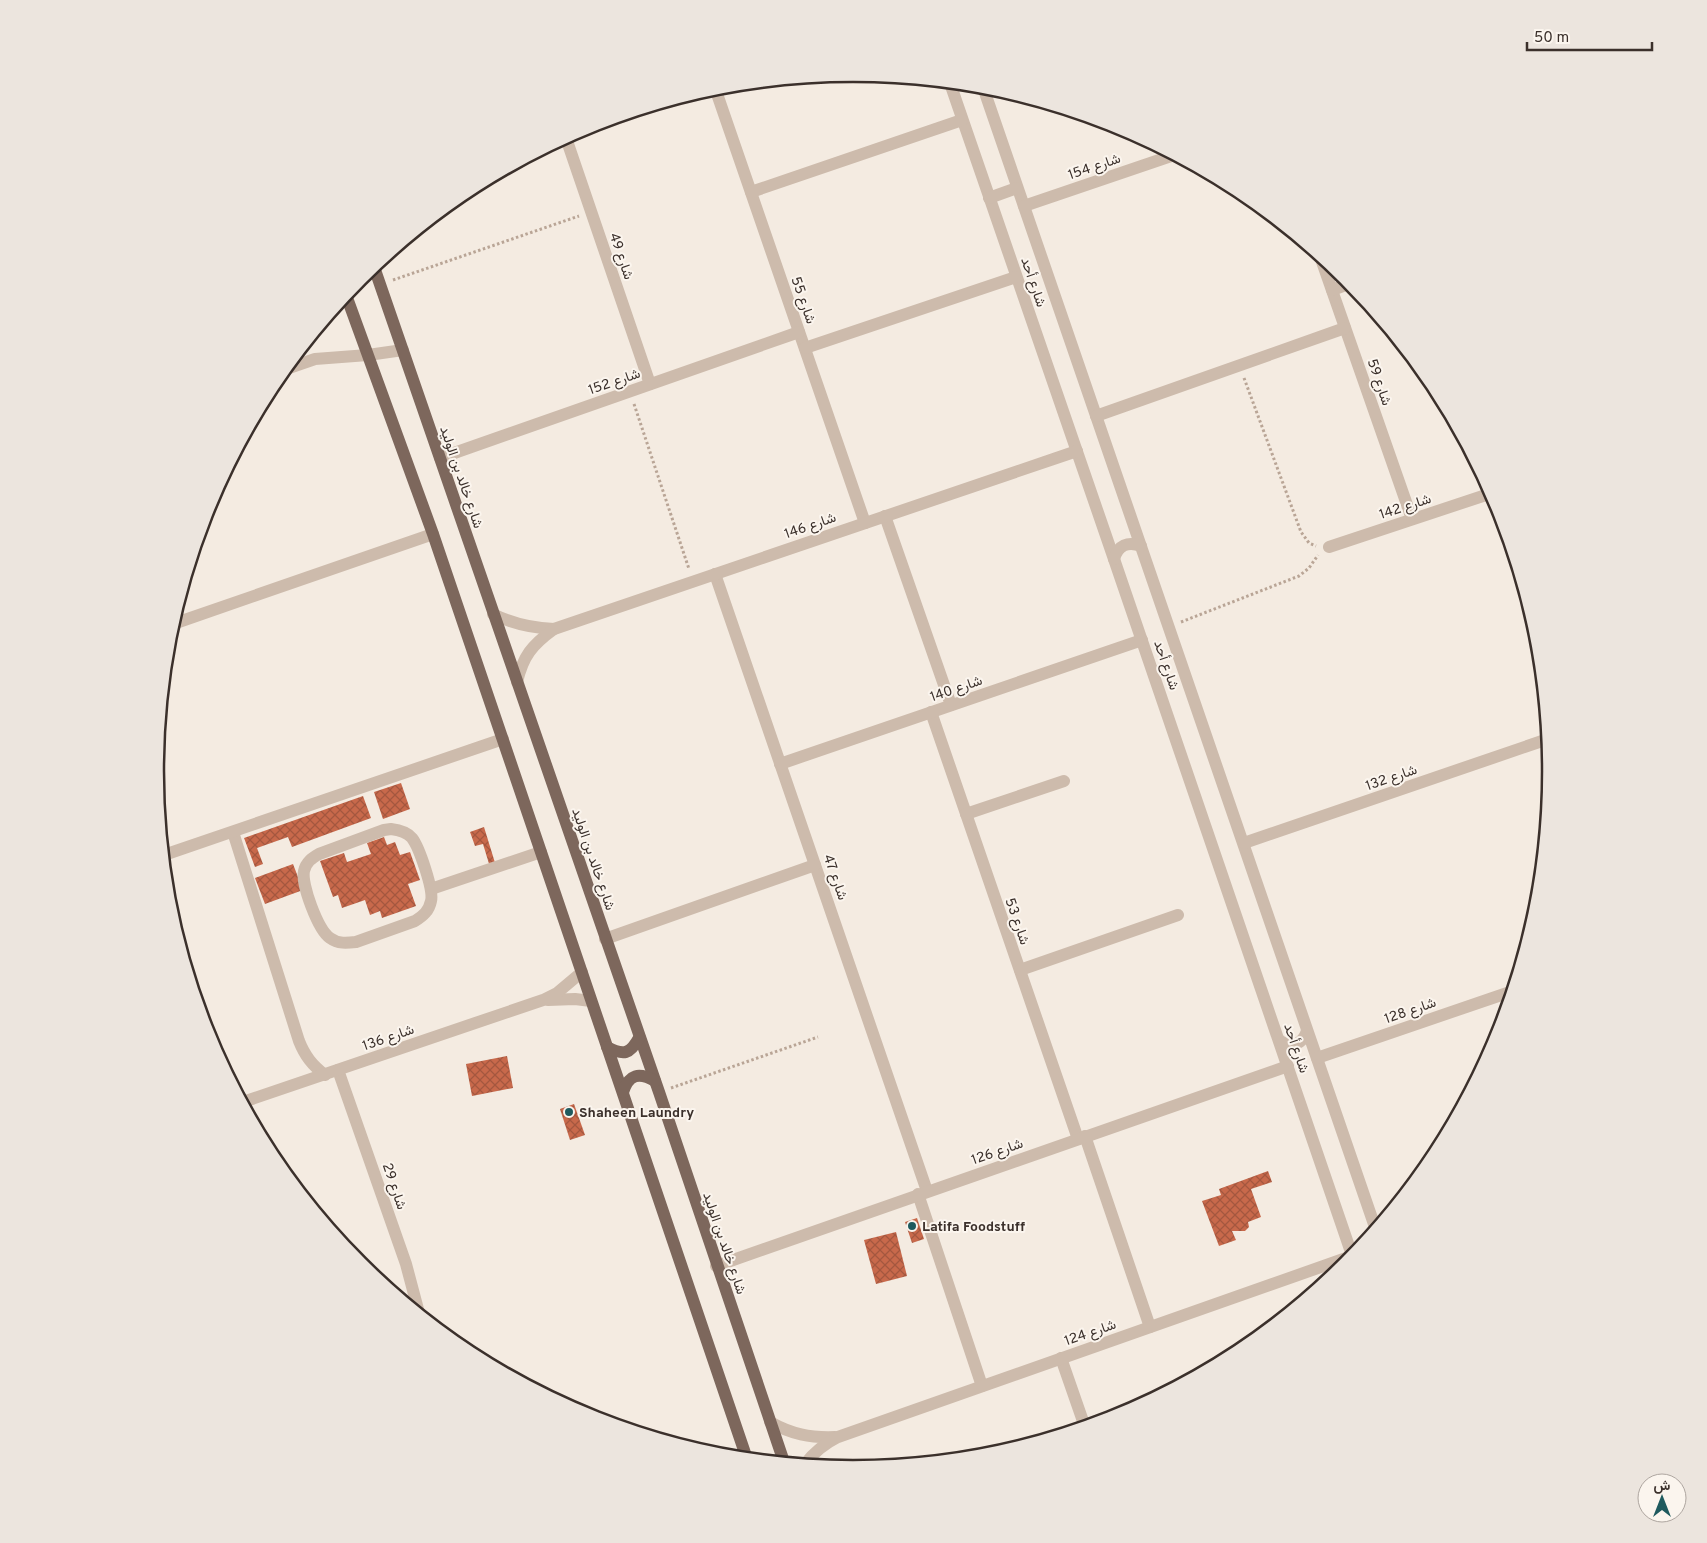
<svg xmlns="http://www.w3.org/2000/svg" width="1707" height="1543" font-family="Overpass,Vazirmatn,sans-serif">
<defs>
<pattern id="building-cross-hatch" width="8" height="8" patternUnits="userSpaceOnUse" patternTransform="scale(1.25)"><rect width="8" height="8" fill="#c8694b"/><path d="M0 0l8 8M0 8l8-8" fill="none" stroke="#a4573f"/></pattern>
</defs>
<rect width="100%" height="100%" fill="#f4ebe1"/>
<g fill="url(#building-cross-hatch)">
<polygon points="401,783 410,809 383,819 374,792"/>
<polygon points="363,796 371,818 292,847 288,837 257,848 263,864 255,867 244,838"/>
<polygon points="484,827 496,866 490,867 483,844 475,846 470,832"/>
<polygon points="384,837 387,845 395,842 400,855 410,852 420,880 408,884 416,906 382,918 380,911 370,915 365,900 342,908 338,895 333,897 320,861 344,853 347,862 371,854 367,843"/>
<polygon points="293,864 303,890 265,904 255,878"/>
<polygon points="507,1056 513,1088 472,1096 466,1064"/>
<polygon points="574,1104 585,1135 570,1140 560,1109"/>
<polygon points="1268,1171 1272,1182 1251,1189 1261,1217 1248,1222 1249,1227 1245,1231 1232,1231 1236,1240 1219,1246 1202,1201 1221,1195 1219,1189"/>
<polygon points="917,1218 924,1239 912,1243 905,1222"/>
<polygon points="896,1232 907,1276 876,1284 864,1240"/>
</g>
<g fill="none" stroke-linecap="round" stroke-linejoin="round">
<g stroke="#b9a596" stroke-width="3" stroke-dasharray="2.5 2.5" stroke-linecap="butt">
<polyline points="393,280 579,216"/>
<polyline points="1244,378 1301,532 1309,543 1316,546"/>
<polyline points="634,404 689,569"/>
<polyline points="1181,622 1299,576 1309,568 1318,555"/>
<polyline points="671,1088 818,1037"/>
</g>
<g stroke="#cdbbac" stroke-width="12">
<polyline points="950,83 1114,559 1353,1258"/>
<polyline points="983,87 1376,1230"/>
<polyline points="715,88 865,523"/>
<polyline points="566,138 650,384"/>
<polyline points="751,192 962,120"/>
<polyline points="989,198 1017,188"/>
<polyline points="1024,206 1174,155"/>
<polyline points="1320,256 1412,519"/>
<polyline points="1332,290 1351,283"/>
<polyline points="805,348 1016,277"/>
<polyline points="286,369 315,359 368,355 403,350"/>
<polyline points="1096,416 1345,328"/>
<polyline points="440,458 799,332"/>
<polyline points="885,516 951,705"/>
<polyline points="1329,547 1492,493"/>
<path d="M1114 559C1118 545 1128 541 1141 546"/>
<polyline points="715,574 927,1191"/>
<path d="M493 614C513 624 531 628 554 629"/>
<polyline points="173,624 433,534"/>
<path d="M517 682C523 656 532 645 554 629L1077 451"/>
<polyline points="931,712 1078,1139"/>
<polyline points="780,764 1142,640"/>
<polyline points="966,814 1064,781"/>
<path d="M391 829C399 830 407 832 412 838 419 847 434 890 431 901 429 911 423 916 415 921L356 942C347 943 338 944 330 938 318 930 301 884 304 871 306 862 312 858 319 854L384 830Z"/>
<path d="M233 832 299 1041C305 1056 312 1065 325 1075"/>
<polyline points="1244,843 1548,739"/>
<polyline points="164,855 503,739"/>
<polyline points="431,889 541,852"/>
<polyline points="605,939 815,865"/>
<polyline points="1020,970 1178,915"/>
<polyline points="548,1000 575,999 591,1001"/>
<path d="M1279 1040C1291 1049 1302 1045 1307 1031"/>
<polyline points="1317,1058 1513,991"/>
<polyline points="338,1070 406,1264 419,1313"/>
<polyline points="243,1102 543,1000 557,993 582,972"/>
<polyline points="1085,1136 1150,1327"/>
<polyline points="918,1194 982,1386"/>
<polyline points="716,1266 1288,1066"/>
<polyline points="1061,1358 1085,1427"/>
<path d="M770 1422C791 1434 810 1438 835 1437"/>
<path d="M805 1464C814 1452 824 1444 838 1437L1352 1256"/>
</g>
<g stroke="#7d675c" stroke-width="12">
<polyline points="374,267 659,1092 784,1462"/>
<polyline points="346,295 433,534 747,1459"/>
<path d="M607 1047C624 1056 630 1054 639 1038"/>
<path d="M623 1092C629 1074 639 1072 655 1081"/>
</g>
</g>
<g fill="#1f5a5e" stroke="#fbf5ee" stroke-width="2">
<circle cx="569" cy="1112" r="5"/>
<circle cx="912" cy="1226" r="5"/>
</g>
<g text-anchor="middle" stroke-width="4" stroke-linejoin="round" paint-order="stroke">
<g font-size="14" fill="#3b302b" stroke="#fbf5ee">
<text transform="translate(1094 166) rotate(-19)" y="5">شارع 154</text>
<text transform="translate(622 256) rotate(71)" y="5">شارع 49</text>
<text transform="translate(1034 282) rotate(71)" y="5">شارع أحد</text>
<text transform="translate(804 300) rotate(71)" y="5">شارع 55</text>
<text transform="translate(614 381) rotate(-19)" y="5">شارع 152</text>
<text transform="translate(1380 382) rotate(71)" y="5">شارع 59</text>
<text transform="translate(462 477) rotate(71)" y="5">شارع خالد بن الوليد</text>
<text transform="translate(1405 506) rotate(-18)" y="5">شارع 142</text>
<text transform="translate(810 525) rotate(-19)" y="5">شارع 146</text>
<text transform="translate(1167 665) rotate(71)" y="5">شارع أحد</text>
<text transform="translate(956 688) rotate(-19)" y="5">شارع 140</text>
<text transform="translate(1391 777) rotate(-19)" y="5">شارع 132</text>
<text transform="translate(594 859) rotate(71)" y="5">شارع خالد بن الوليد</text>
<text transform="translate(836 877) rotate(71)" y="5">شارع 47</text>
<text transform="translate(1018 921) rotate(71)" y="5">شارع 53</text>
<text transform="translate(1410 1010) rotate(-19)" y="5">شارع 128</text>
<text transform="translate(388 1037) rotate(-19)" y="5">شارع 136</text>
<text transform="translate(1297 1048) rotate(71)" y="5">شارع أحد</text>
<text transform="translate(997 1151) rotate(-19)" y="5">شارع 126</text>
<text transform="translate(395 1186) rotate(71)" y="5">شارع 29</text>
<text transform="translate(725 1243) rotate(71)" y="5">شارع خالد بن الوليد</text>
<text transform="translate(1090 1332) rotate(-19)" y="5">شارع 124</text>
</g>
<g font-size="14" font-weight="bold" fill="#3b302b" stroke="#fbf5ee" text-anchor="start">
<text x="579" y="1117">Shaheen Laundry</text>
<text x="922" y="1231">Latifa Foodstuff</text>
</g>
</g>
<path d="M0 0H1707V1543H0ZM164 771a689 689 0 1 1 1378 0a689 689 0 1 1-1378 0Z" fill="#ece5de" fill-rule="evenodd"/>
<path fill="none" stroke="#3b302b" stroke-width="2.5" d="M164 771a689 689 0 1 1 1378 0a689 689 0 1 1-1378 0Z"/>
<g transform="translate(1662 1498)"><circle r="24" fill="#fbf5ee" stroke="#aea6a0"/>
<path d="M0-4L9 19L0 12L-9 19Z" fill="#1f5a5e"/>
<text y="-8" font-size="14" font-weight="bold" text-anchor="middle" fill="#3b302b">ش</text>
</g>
<path d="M1527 42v8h125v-8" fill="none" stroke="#3b302b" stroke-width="2.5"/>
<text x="1534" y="42" font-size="15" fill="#3b302b" stroke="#fbf5ee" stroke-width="4" paint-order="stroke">50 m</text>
</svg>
